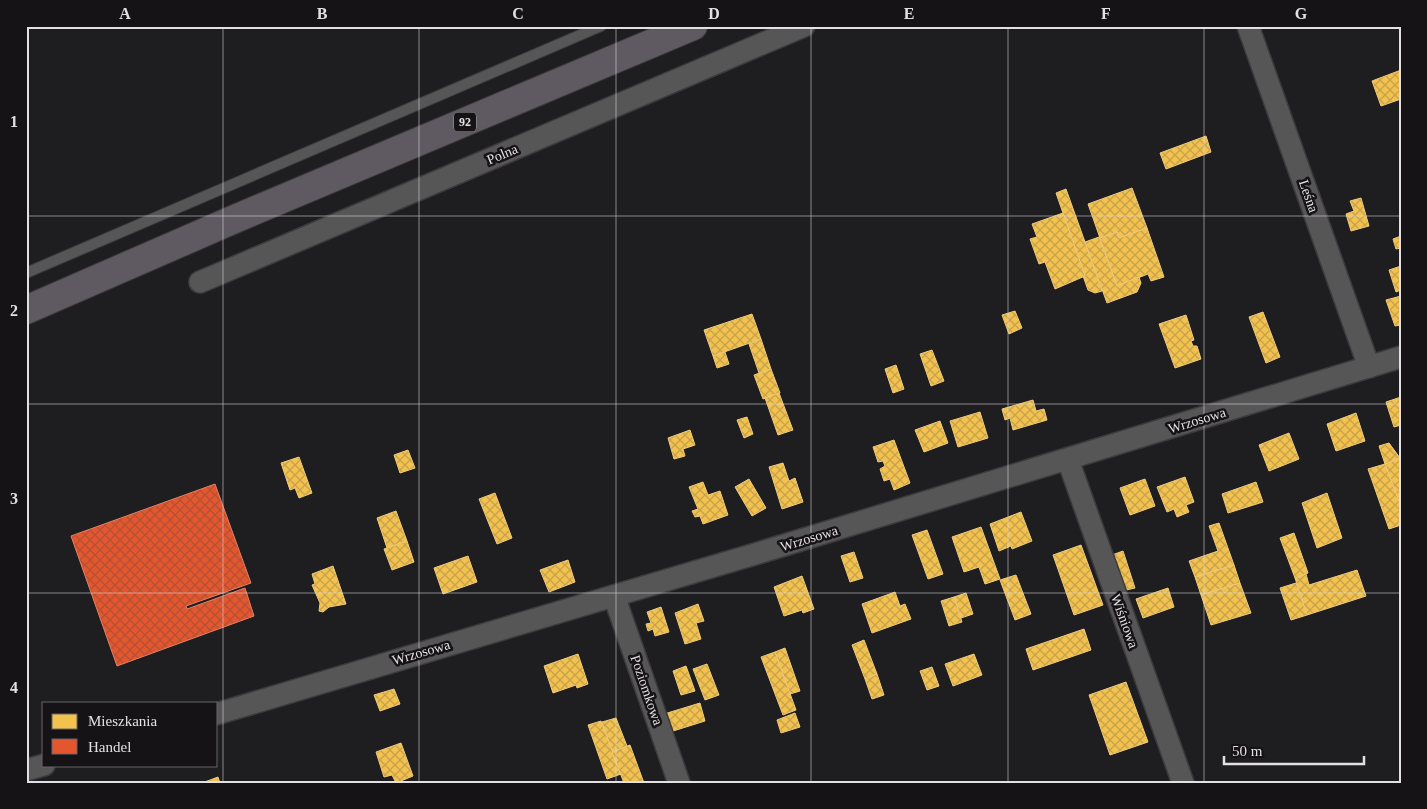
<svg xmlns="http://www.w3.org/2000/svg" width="1427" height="809" font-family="Georgia,serif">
<defs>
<pattern id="homes-cross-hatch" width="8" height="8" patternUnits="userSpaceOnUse" patternTransform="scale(1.25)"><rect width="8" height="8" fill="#f2c14e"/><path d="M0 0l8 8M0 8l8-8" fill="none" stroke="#c6a24c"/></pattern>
<pattern id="shops-cross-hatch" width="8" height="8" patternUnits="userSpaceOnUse" patternTransform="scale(1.25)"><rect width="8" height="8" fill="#e4572e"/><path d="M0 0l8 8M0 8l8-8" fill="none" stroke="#b45135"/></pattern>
</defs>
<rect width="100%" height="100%" fill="#1e1d1f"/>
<g fill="url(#homes-cross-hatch)" stroke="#eeca7b">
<polygon points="1401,70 1401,99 1381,106 1372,81"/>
<polygon points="1206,136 1211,152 1166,169 1160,153"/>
<polygon points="1132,188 1147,228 1119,238 1117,232 1100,238 1088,204"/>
<polygon points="1066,189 1085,242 1102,291 1095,293 1088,290 1083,276 1085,276 1056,193"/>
<polygon points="1361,198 1369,226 1351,231 1346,214 1354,211 1350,201"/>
<polygon points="1063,213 1085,276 1055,289 1045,262 1039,264 1030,239 1037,237 1032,224"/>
<polygon points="1147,228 1164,277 1151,281 1148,274 1117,286 1100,238 1117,232 1119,238"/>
<polygon points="1401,236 1401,248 1396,249 1393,239"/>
<polygon points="1099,237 1117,286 1139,277 1141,283 1137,292 1107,303 1085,242"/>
<polygon points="1401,266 1401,290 1396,292 1389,270"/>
<polygon points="1401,296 1401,325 1395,326 1386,300"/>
<polygon points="1015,311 1022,328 1009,334 1002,315"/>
<polygon points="1263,312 1280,357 1266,363 1249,317"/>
<polygon points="752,314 761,339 713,356 704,330"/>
<polygon points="1186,315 1194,340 1191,341 1193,346 1197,346 1201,359 1175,368 1159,324"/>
<polygon points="761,339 771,369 759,373 749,344"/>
<polygon points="932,350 944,381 931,386 920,354"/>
<polygon points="725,352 729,364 717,368 713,356"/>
<polygon points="896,365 904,389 893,393 885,369"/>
<polygon points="771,369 780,393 763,399 754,375"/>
<polygon points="779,393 793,430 778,435 765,398"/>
<polygon points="1401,397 1401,425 1394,427 1386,402"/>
<polygon points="1033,400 1036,411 1044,409 1047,420 1013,430 1010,418 1005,420 1002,409"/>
<polygon points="980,412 988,438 958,447 950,421"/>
<polygon points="1356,413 1365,441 1336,451 1327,424"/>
<polygon points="747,417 753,434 744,438 737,420"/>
<polygon points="940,421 948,443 924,452 915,430"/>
<polygon points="690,430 695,445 683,449 685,456 674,459 668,438"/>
<polygon points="1289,433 1299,459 1269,471 1259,445"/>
<polygon points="894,440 910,483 894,490 890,479 884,481 880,469 885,466 883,461 878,462 873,447"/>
<polygon points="1389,443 1400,458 1385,464 1379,446"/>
<polygon points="408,450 415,468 400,473 394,455"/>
<polygon points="299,457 312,493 299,498 295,488 290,490 281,463"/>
<polygon points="1400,458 1401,460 1401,507 1385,464"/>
<polygon points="783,463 789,481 795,478 803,502 782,509 769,467"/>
<polygon points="1385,464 1401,507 1401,525 1389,529 1368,469"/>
<polygon points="1185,477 1194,502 1186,505 1189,512 1177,517 1174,509 1167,512 1157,487"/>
<polygon points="749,479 766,508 752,516 735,487"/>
<polygon points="1145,479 1155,506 1130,515 1120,488"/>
<polygon points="703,482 708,495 720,491 728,515 703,524 700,516 695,517 692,511 698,509 689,487"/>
<polygon points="1256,482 1263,502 1228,513 1222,494"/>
<polygon points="495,493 512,538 497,544 479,499"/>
<polygon points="1327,493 1342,538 1317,548 1302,503"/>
<polygon points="396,511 407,541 387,548 377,518"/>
<polygon points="1021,512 1032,541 1012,549 1011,546 999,551 990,524"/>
<polygon points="1219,523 1234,565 1195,577 1189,561 1218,551 1209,526"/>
<polygon points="981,527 1000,579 985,584 979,567 964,572 952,537"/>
<polygon points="927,530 943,574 928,579 912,535"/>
<polygon points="1294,533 1308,573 1295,578 1280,538"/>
<polygon points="407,541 414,562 392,570 384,549"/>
<polygon points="1081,545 1103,605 1074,615 1053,555"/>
<polygon points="1123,551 1135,588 1122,591 1112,555"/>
<polygon points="854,552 863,578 850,582 841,556"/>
<polygon points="468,556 477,582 443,594 434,568"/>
<polygon points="568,560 575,582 549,592 540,570"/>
<polygon points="1234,565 1240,583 1201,595 1195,577"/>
<polygon points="333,566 346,604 329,607 323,612 319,611 320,603 312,585 315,584 312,574"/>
<polygon points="1357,570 1366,596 1307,615 1295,578 1306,574 1309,585"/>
<polygon points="1016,575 1031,614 1015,620 1000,580"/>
<polygon points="802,576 814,609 803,613 802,610 784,616 774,587"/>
<polygon points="1240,583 1251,613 1211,625 1201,595"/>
<polygon points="1296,583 1307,615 1291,620 1280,588"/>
<polygon points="1168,588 1174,607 1143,618 1136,599"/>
<polygon points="895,592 900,606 905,604 911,619 872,633 862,604"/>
<polygon points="966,593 973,614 961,618 954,597"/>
<polygon points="954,597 962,622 949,626 941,601"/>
<polygon points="698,604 704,621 696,623 701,639 685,644 675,613"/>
<polygon points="661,607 669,632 655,636 653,629 648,631 646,624 651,623 647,612"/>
<polygon points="1084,629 1091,650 1033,670 1026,649"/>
<polygon points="864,640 877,674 865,679 852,645"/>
<polygon points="785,648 800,691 790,694 775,652"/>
<polygon points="775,652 796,710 783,715 761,657"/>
<polygon points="578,654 588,684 577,688 576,685 553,693 544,666"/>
<polygon points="974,654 982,675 953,686 945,664"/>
<polygon points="707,664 719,695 705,700 693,669"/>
<polygon points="686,666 695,691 681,695 673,671"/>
<polygon points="932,667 939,686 927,690 920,671"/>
<polygon points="877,674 884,695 872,699 865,679"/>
<polygon points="1126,682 1148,742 1110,755 1089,695"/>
<polygon points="394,689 400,704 380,711 374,695"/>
<polygon points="700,703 705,721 670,732 664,714"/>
<polygon points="795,713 800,727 781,733 777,720"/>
<polygon points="616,718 627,746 612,752 602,722"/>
<polygon points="601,721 621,774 607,779 588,725"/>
<polygon points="401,743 413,776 396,783 392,775 384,777 376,752"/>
<polygon points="630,745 644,783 624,783 612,752"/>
<polygon points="218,777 220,783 202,783"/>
</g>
<polygon fill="url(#shops-cross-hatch)" stroke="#e48064" points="215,484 251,583 186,606 187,609 245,588 254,616 117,666 71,536"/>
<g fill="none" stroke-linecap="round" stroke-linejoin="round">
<g stroke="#3c3a3d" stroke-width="12">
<polyline id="lane" points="26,273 601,26"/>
</g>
<g stroke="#3c3a3d" stroke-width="24">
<g id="street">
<polyline points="1248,26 1369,367"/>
<polyline points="200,282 804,26"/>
<polyline points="1068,460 1183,783"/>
<polyline points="614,596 679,783"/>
<polyline points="216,714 755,554 1401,357"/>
<polyline points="26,770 44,765"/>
</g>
</g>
<g stroke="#3c3a3d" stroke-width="30">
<polyline id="primary" points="26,310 237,218 693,26"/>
</g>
<use href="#lane" stroke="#575657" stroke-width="10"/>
<use href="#street" stroke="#575657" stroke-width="21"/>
<use href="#primary" stroke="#5f5a61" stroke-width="28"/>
</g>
<path fill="none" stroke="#e3e0e3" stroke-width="1" stroke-opacity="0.55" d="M223 26V783M419 26V783M616 26V783M811 26V783M1008 26V783M1204 26V783M26 216H1401M26 404H1401M26 593H1401"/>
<g text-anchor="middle" stroke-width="5" stroke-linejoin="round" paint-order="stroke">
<rect fill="#161317" stroke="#a6a2a6" stroke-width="1" x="454" y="112.5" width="22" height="19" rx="4"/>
<g font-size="12" font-weight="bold" fill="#e3e0e3">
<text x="465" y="126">92</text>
</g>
<g font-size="14" fill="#e3e0e3" stroke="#161317">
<text transform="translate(502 154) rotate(-23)" y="5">Polna</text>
<text transform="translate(1309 196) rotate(71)" y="5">Leśna</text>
<text transform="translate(1197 420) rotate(-17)" y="5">Wrzosowa</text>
<text transform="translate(809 538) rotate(-17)" y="5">Wrzosowa</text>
<text transform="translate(1125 621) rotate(70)" y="5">Wiśniowa</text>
<text transform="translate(421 652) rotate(-16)" y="5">Wrzosowa</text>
<text transform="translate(647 690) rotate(71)" y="5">Poziomkowa</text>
</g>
</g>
<rect width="1427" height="809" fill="none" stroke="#161317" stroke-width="55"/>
<rect x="42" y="702" width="175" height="65" fill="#161317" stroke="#686569"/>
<rect x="52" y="714" width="25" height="15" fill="#f2c14e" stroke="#686569"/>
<text x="88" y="726" font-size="15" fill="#e3e0e3">Mieszkania</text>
<rect x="52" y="739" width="25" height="15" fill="#e4572e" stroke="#686569"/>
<text x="88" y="752" font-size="15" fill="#e3e0e3">Handel</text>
<path d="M1224 756v8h140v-8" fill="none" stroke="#e3e0e3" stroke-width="2.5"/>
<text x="1232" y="756" font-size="15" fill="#e3e0e3" stroke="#161317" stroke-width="4" paint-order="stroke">50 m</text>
<rect x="28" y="28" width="1372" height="754" fill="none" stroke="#e3e0e3" stroke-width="2"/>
<g font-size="16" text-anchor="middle" font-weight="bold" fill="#e3e0e3">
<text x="125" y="19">A</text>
<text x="322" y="19">B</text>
<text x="518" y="19">C</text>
<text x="714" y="19">D</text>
<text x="909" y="19">E</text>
<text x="1106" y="19">F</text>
<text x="1301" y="19">G</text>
<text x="14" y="127">1</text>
<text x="14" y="316">2</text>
<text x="14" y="504">3</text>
<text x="14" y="693">4</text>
</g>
</svg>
